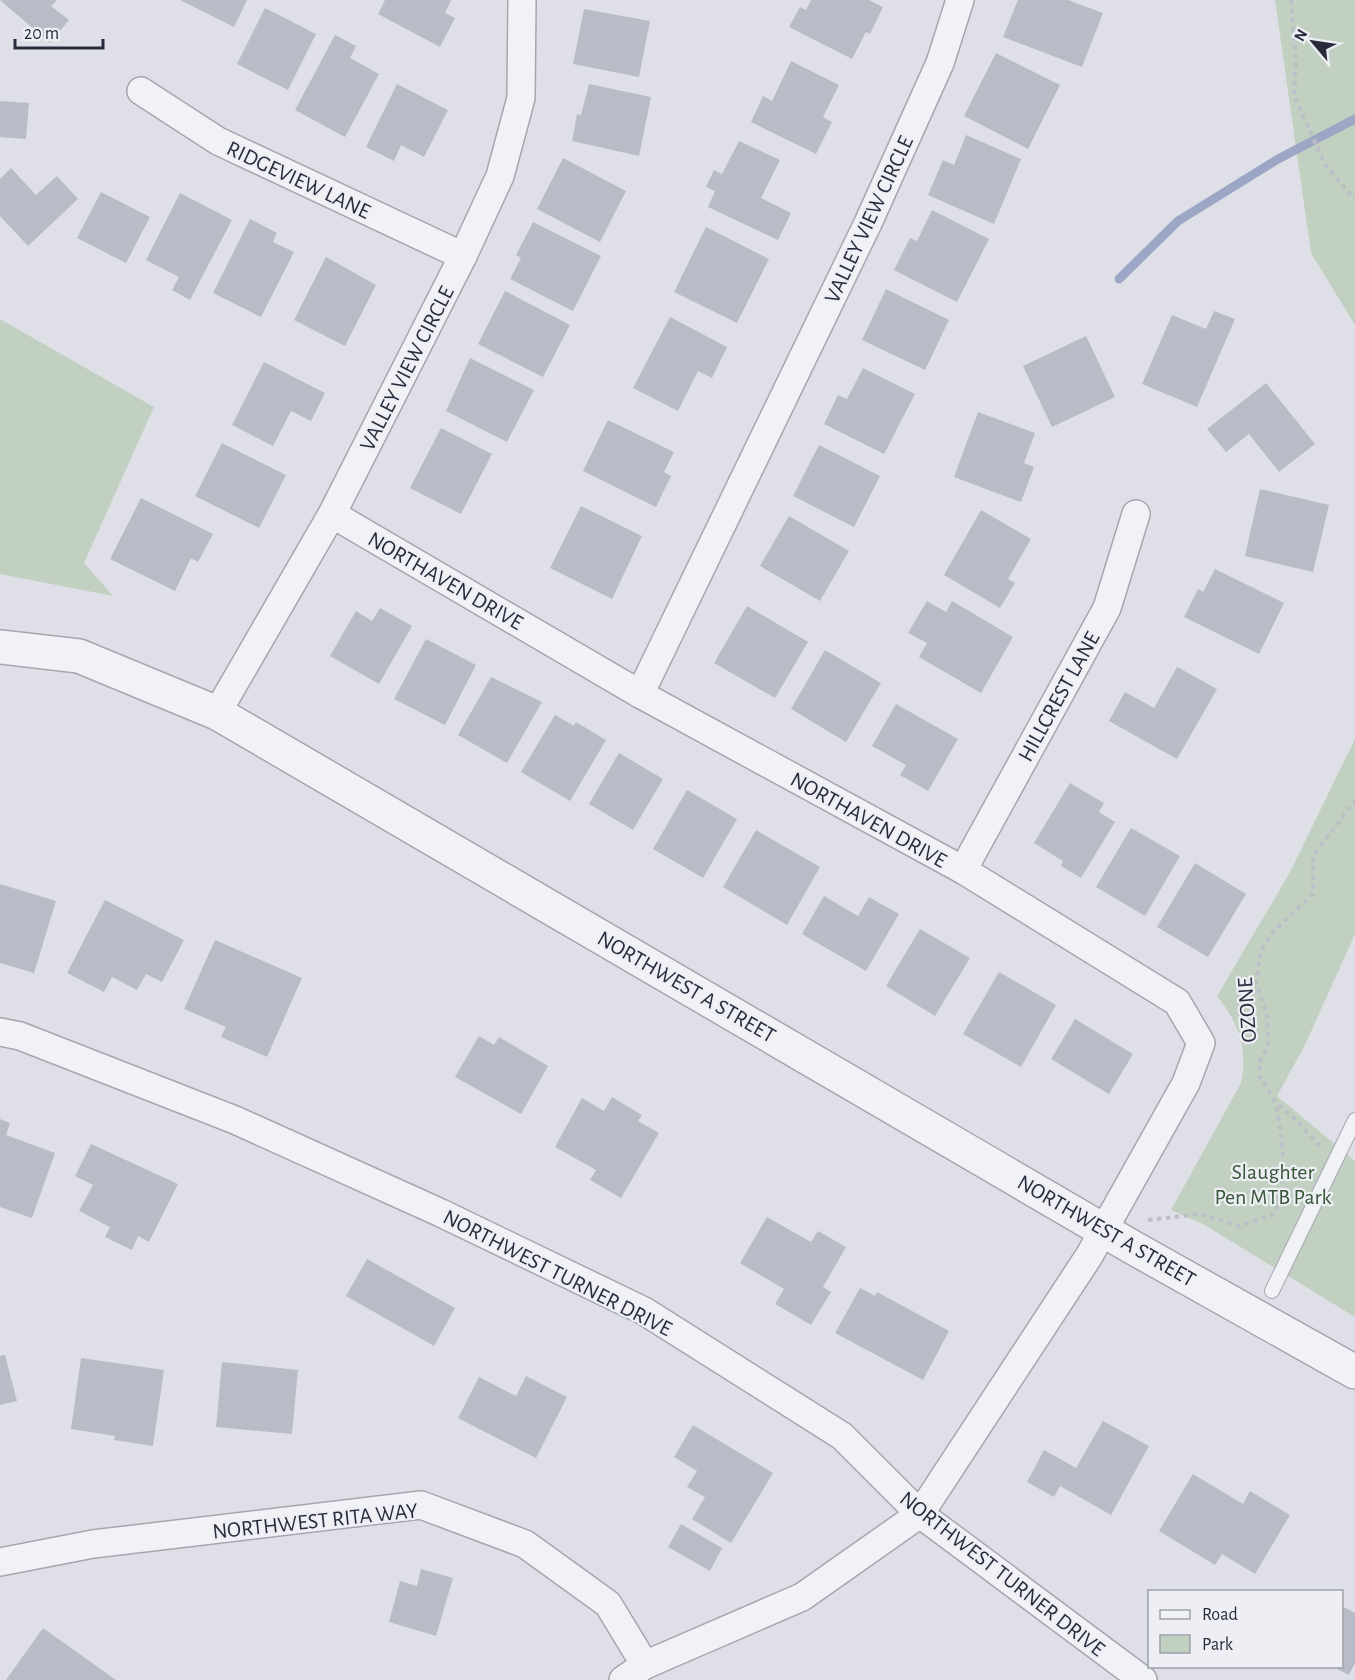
<svg xmlns="http://www.w3.org/2000/svg" width="1355" height="1680" font-family="'Alegreya Sans',sans-serif">
<rect width="100%" height="100%" fill="#dfe0e7"/>
<g fill="#c1d0c0">
<polygon points="1275,0 1355,0 1355,325 1311,253"/>
<polygon points="0,319 154,407 84,563 113,596 0,574"/>
<path d="M1355 739V934L1305 1045 1277 1096 1355 1161V1317L1203 1224 1171 1210 1241 1083C1248 1049 1239 1023 1217 996L1289 874Z"/>
</g>
<g fill="none" stroke-linecap="round" stroke-linejoin="round">
<polyline stroke="#9ca6c5" stroke-width="9" points="1119,279 1178,221 1278,159 1355,119"/>
</g>
<g fill="#b9bbc6">
<polygon points="0,0 57,0 51,6 69,20 50,43"/>
<polygon points="180,0 247,0 234,27"/>
<polygon points="385,0 451,0 445,13 455,18 440,47 378,14"/>
<polygon points="811,0 869,0 883,7 870,34 866,32 852,59 789,27 800,7 806,10"/>
<polygon points="1018,0 1068,0 1103,13 1082,67 1003,37"/>
<polygon points="265,8 316,34 288,90 237,64"/>
<polygon points="584,9 650,21 639,77 573,64"/>
<polygon points="335,35 356,46 350,58 379,74 345,137 295,110"/>
<polygon points="996,53 1060,85 1028,149 964,116"/>
<polygon points="791,61 839,85 823,117 832,122 816,154 751,122 763,96 772,101"/>
<polygon points="397,84 448,110 424,157 401,145 394,161 366,147"/>
<polygon points="589,84 651,97 639,156 572,141 577,114 581,115"/>
<polygon points="0,101 29,103 26,139 0,137"/>
<polygon points="966,135 1021,159 994,224 928,195 943,160 954,165"/>
<polygon points="739,141 780,160 761,198 791,213 778,240 708,207 715,191 706,187 714,170 722,174"/>
<polygon points="563,158 626,191 600,242 537,209"/>
<polygon points="11,168 36,195 57,176 78,199 28,246 0,216 0,179"/>
<polygon points="101,192 150,217 126,263 77,238"/>
<polygon points="180,193 232,220 190,300 172,290 179,277 146,260"/>
<polygon points="932,210 989,239 957,302 894,270 910,238 917,241"/>
<polygon points="250,219 277,233 273,242 294,252 261,317 213,293"/>
<polygon points="533,222 601,256 573,311 510,279 521,258 516,255"/>
<polygon points="706,227 769,259 737,323 674,292"/>
<polygon points="326,257 376,285 345,346 294,320"/>
<polygon points="886,289 949,320 925,370 862,340"/>
<polygon points="505,291 570,325 543,377 478,344"/>
<polygon points="1214,311 1235,319 1197,407 1142,384 1172,315 1206,329"/>
<polygon points="670,317 727,347 712,378 698,371 678,411 633,388"/>
<polygon points="1086,336 1115,397 1052,427 1023,366"/>
<polygon points="470,358 534,390 507,442 446,411"/>
<polygon points="264,362 325,393 311,421 291,411 273,446 232,425"/>
<polygon points="863,368 915,394 884,454 824,424 838,395 847,399"/>
<polygon points="1266,383 1315,444 1279,472 1249,434 1226,452 1207,429"/>
<polygon points="978,412 1035,433 1024,463 1034,467 1021,502 954,477"/>
<polygon points="608,420 674,452 664,472 671,476 656,507 583,471"/>
<polygon points="441,428 492,454 461,514 410,488"/>
<polygon points="222,443 286,475 259,528 195,496"/>
<polygon points="819,445 880,476 854,527 793,496"/>
<polygon points="1260,489 1329,505 1313,572 1245,556"/>
<polygon points="141,498 213,534 198,562 191,558 175,591 110,559"/>
<polygon points="581,506 642,536 612,599 550,568"/>
<polygon points="981,510 1031,539 1008,579 1015,583 1000,608 944,575"/>
<polygon points="789,516 849,551 820,601 760,566"/>
<polygon points="1215,569 1284,603 1259,654 1184,617 1198,589 1203,592"/>
<polygon points="927,601 946,612 952,601 1013,637 981,693 919,657 927,643 908,633"/>
<polygon points="747,606 808,642 775,698 714,663"/>
<polygon points="380,608 412,626 379,684 330,656 356,611 372,621"/>
<polygon points="426,639 476,665 445,725 394,699"/>
<polygon points="825,650 881,683 846,742 791,709"/>
<polygon points="1177,667 1217,689 1177,759 1109,721 1125,692 1154,708"/>
<polygon points="491,677 542,702 507,763 458,735"/>
<polygon points="896,704 958,739 928,791 900,775 906,765 872,746"/>
<polygon points="555,715 574,726 576,722 606,740 570,801 521,772"/>
<polygon points="619,753 663,779 633,830 589,804"/>
<polygon points="1070,783 1104,803 1099,812 1115,822 1081,878 1061,866 1063,861 1034,843"/>
<polygon points="687,790 737,819 703,878 653,849"/>
<polygon points="1131,828 1180,856 1145,916 1096,887"/>
<polygon points="756,830 820,867 787,925 723,887"/>
<polygon points="1195,863 1246,894 1208,957 1157,927"/>
<polygon points="0,884 56,901 34,973 0,963"/>
<polygon points="824,896 858,916 869,897 899,914 866,971 802,934"/>
<polygon points="105,900 184,940 162,982 146,974 137,990 112,977 104,992 67,973"/>
<polygon points="920,929 970,958 935,1016 886,986"/>
<polygon points="215,940 302,978 267,1057 221,1037 226,1027 184,1009"/>
<polygon points="999,972 1056,1005 1021,1067 963,1034"/>
<polygon points="1075,1019 1133,1054 1109,1094 1051,1059"/>
<polygon points="479,1036 494,1045 499,1037 548,1066 521,1114 455,1077"/>
<polygon points="612,1097 642,1115 638,1121 659,1133 621,1198 590,1180 596,1170 555,1147 582,1098 604,1111"/>
<polygon points="0,1119 10,1123 6,1135 55,1153 32,1218 0,1207"/>
<polygon points="91,1144 178,1184 149,1242 138,1236 132,1250 105,1237 110,1227 79,1211 93,1185 75,1176"/>
<polygon points="767,1217 811,1242 818,1231 846,1247 823,1287 831,1292 811,1325 775,1304 784,1289 740,1263"/>
<polygon points="367,1259 455,1308 434,1346 346,1296"/>
<polygon points="860,1288 875,1296 877,1292 949,1331 923,1380 835,1333"/>
<polygon points="5,1355 17,1401 0,1405 0,1356"/>
<polygon points="81,1358 164,1370 153,1446 114,1440 115,1436 71,1429"/>
<polygon points="222,1362 298,1370 292,1434 216,1427"/>
<polygon points="526,1376 567,1397 536,1458 458,1418 479,1377 516,1396"/>
<polygon points="1103,1421 1149,1446 1111,1515 1060,1486 1054,1497 1027,1482 1044,1450 1076,1468"/>
<polygon points="693,1425 773,1473 731,1543 692,1519 705,1497 687,1487 697,1471 674,1457"/>
<polygon points="1193,1474 1243,1504 1250,1491 1290,1515 1255,1574 1222,1554 1215,1565 1159,1531"/>
<polygon points="681,1524 722,1548 710,1571 668,1547"/>
<polygon points="421,1569 453,1578 436,1636 389,1622 400,1581 417,1586"/>
<polygon points="1342,1606 1355,1613 1355,1663 1349,1675 1331,1666 1342,1666"/>
<polygon points="43,1628 116,1680 6,1680"/>
</g>
<g fill="none" stroke-linecap="round" stroke-linejoin="round">
<g stroke="#a5a6b1" stroke-width="16">
<polyline id="service" points="1272,1291 1355,1120"/>
</g>
<g stroke="#a5a6b1" stroke-width="30">
<g id="minor">
<polyline points="141,91 218,141 463,256"/>
<polyline points="332,514 640,694 963,870 1177,1002 1201,1043 1186,1083 1089,1256 920,1514 802,1597 645,1665 623,1680"/>
<polyline points="640,694 868,223 940,63 960,0"/>
<polyline points="217,713 332,514 463,256 500,176 521,98 522,0"/>
<polyline points="963,870 1107,608 1136,514"/>
<polyline points="0,1032 20,1036 235,1120 441,1213 644,1311 842,1436 920,1514 1143,1680"/>
<polyline points="0,1562 93,1544 421,1505 525,1544 608,1604 645,1665"/>
</g>
</g>
<g stroke="#a5a6b1" stroke-width="36">
<polyline id="tertiary" points="0,647 79,656 217,713 1132,1247 1355,1372"/>
</g>
<g stroke="#bdbec6" stroke-width="4" stroke-dasharray="4.5 4.5" stroke-linecap="butt">
<polyline points="1291,0 1296,61 1294,96 1325,164 1355,200"/>
<polyline points="1320,1146 1293,1117 1276,1103 1259,1076 1260,1061 1268,1045 1267,1013 1256,984 1261,951 1270,935 1313,894 1313,856 1355,801"/>
<path d="M1148 1220 1200 1214 1239 1226 1273 1215C1290 1179 1282 1142 1276 1103"/>
</g>
<use href="#service" stroke="#f1f2f6" stroke-width="14"/>
<use href="#minor" stroke="#f1f2f6" stroke-width="27"/>
<use href="#tertiary" stroke="#f1f2f6" stroke-width="33"/>
</g>
<g text-anchor="middle" stroke-width="4.5" stroke-linejoin="round" paint-order="stroke">
<g font-size="22" fill="#292b3d" stroke="#eeeff5">
<text transform="translate(299 179) rotate(25)" y="8">RIDGEVIEW LANE</text>
<text transform="translate(868 219) rotate(-65)" y="8">VALLEY VIEW CIRCLE</text>
<text transform="translate(406 368) rotate(-63)" y="8">VALLEY VIEW CIRCLE</text>
<text transform="translate(446 580) rotate(30)" y="8">NORTHAVEN DRIVE</text>
<text transform="translate(1058 696) rotate(-61)" y="8">HILLCREST LANE</text>
<text transform="translate(869 819) rotate(29)" y="8">NORTHAVEN DRIVE</text>
<text transform="translate(687 986) rotate(30)" y="8">NORTHWEST A STREET</text>
<text transform="translate(1246 1010) rotate(-94)" y="8">OZONE</text>
<text transform="translate(1107 1230) rotate(30)" y="8">NORTHWEST A STREET</text>
<text transform="translate(558 1272) rotate(27)" y="8">NORTHWEST TURNER DRIVE</text>
<text transform="translate(315 1520) rotate(-6)" y="8">NORTHWEST RITA WAY</text>
<text transform="translate(1003 1573) rotate(38)" y="8">NORTHWEST TURNER DRIVE</text>
</g>
<g font-size="22" fill="#375739" stroke="#eeeff5">
<text x="1273" y="1179">Slaughter<tspan x="1273" dy="25">Pen MTB Park</tspan></text>
</g>
</g>
<rect x="1148" y="1590" width="195" height="78" fill="#eeeff5" stroke="#9fa1ab" stroke-width="1.5"/>
<rect x="1160" y="1610" width="30" height="9" fill="#f1f2f6" stroke="#9fa1ab" stroke-width="1.5"/>
<text x="1202" y="1620" font-size="18" fill="#292b3d">Road</text>
<rect x="1160" y="1635" width="30" height="18" fill="#c1d0c0" stroke="#9fa1ab" stroke-width="1.5"/>
<text x="1202" y="1650" font-size="18" fill="#292b3d">Park</text>
<g transform="translate(1313 42) rotate(299)" stroke="#eeeff5" stroke-width="4.5" paint-order="stroke">
<path d="M0-4.5L10 22L0 15L-10 22Z" fill="#292b3d"/>
<text y="-9" font-size="16" font-weight="bold" text-anchor="middle" fill="#292b3d">N</text>
</g>
<path d="M15 39v9h88v-9" fill="none" stroke="#292b3d" stroke-width="3"/>
<text x="24" y="39" font-size="18" fill="#292b3d" stroke="#eeeff5" stroke-width="4.5" paint-order="stroke">20 m</text>
</svg>
